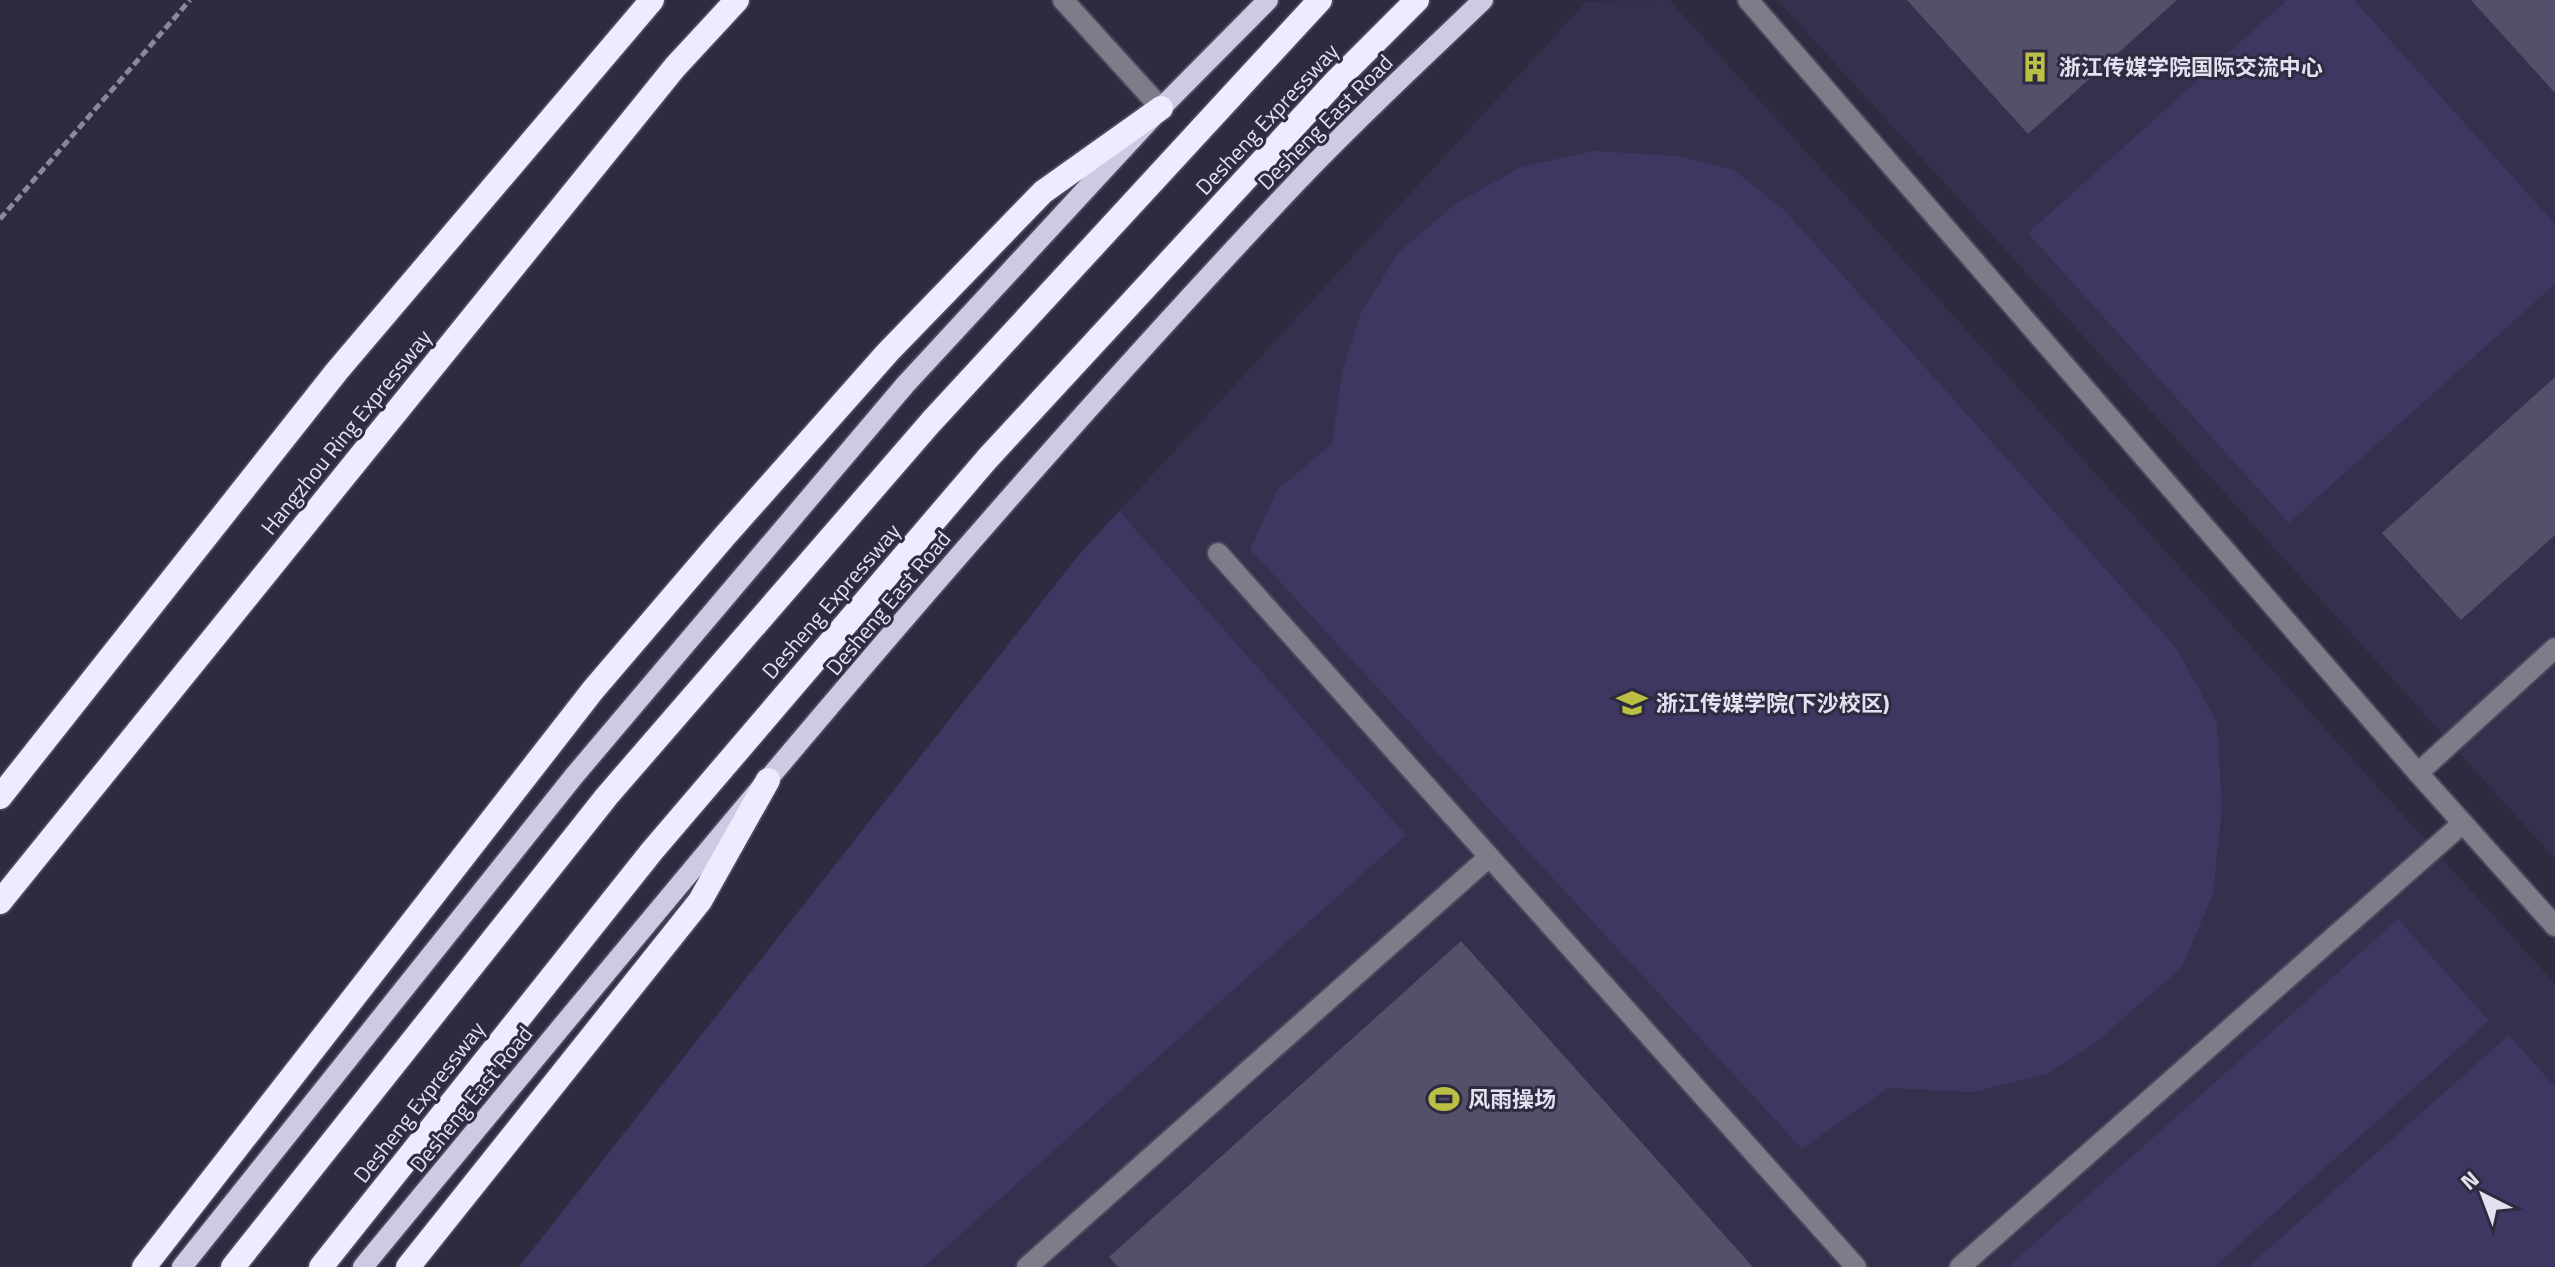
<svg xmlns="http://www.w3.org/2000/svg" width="2555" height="1267" font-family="'Titillium Web','Noto Sans SC',sans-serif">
<rect width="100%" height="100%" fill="#2e2b41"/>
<g fill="#35304d">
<polygon points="1669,0 2555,984 2555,1267 519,1267 1078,556 1587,1"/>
<polygon points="1777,0 2555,0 2555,859 1984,226"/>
</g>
<g fill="#3f3762">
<polygon points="2287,0 2354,0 2555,224 2555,284 2289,523 2028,233"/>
<polygon points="1594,151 1677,156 1734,170 1785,211 2177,649 2217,723 2222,806 2213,894 2182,967 2094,1044 2047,1074 1972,1092 1888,1088 1802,1149 1250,549 1278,489 1332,444 1342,372 1361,313 1398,253 1455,204 1521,167"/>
<polygon points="1119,511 1406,835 924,1267 519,1267 1078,556"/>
<polygon points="2398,919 2489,1021 2214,1267 2008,1267"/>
<polygon points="2509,1035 2555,1087 2555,1267 2248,1267"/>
</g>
<g fill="#545069">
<polygon points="1907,0 2177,0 2028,134"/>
<polygon points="2471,0 2555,0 2555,93"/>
<polygon points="2555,377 2555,535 2461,620 2382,533"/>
<polygon points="1461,941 1753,1267 1118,1267 1109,1257"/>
</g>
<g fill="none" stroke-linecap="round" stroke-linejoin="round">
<g stroke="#4b485d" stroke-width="24">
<g id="minor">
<polyline points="1063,0 1161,108"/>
<polyline points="1748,0 2418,773 2555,926"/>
<polyline points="1218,553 1856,1267"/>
<polyline points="2418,773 2555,648"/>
<polyline points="1027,1267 1489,857"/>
<polyline points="1960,1267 2463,823"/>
</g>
</g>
<g stroke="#4b485d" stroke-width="24">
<g id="major">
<polyline points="182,1267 574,776 905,385 1161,108 1268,0"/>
<path d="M363 1267C666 900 968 530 1295 184 1355 120 1420 61 1483 0"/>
</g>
</g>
<g stroke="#4b485d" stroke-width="28">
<g id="highway">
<polyline points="0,797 337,371 652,0"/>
<polyline points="0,902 675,67 737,0"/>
<polyline points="144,1267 593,690 723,538 888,352 1043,192 1161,108"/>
<polyline points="233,1267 607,796 931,422 1320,0"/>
<polyline points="321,1267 652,851 987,459 1337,80 1417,0"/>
<polyline points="408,1267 700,901 768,780"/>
</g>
</g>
<polyline stroke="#898799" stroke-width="5" stroke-dasharray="8 4" stroke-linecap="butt" points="0,219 190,0"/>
<use href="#minor" stroke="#7e7c88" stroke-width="20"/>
<use href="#major" stroke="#cdcae3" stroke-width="20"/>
<use href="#highway" stroke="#edebfd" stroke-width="24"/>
</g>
<defs>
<g id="building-bare" transform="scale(2.4)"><path d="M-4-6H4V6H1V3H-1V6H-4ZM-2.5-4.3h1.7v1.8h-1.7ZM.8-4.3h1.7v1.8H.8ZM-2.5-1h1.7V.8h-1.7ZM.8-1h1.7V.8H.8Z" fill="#bbc044" stroke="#2e2b41" stroke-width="2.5" paint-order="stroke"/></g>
<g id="university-bare" transform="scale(2.4)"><path d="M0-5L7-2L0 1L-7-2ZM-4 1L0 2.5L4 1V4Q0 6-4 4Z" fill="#bbc044" stroke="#2e2b41" stroke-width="2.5" paint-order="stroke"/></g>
<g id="stadium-bare" transform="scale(2.4)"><path d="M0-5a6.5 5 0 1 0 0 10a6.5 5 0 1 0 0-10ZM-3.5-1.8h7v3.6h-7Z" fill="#bbc044" stroke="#2e2b41" stroke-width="2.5" paint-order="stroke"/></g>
</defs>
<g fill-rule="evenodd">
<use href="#building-bare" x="2035" y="67"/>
<use href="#university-bare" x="1632" y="703"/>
<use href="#stadium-bare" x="1444" y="1099"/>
</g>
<g text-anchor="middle" stroke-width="6" stroke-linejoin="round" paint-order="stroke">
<g font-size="22" font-weight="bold" fill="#e2e1ef" stroke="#2e2b41" text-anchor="start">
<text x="2059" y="75">浙江传媒学院国际交流中心</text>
<text x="1656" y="711">浙江传媒学院(下沙校区)</text>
<text x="1468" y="1107">风雨操场</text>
</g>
<g font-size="22" fill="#e2e1ef" stroke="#2e2b41">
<text transform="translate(1267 119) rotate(-47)" y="8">Desheng Expressway</text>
<text transform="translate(1325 122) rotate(-45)" y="8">Desheng East Road</text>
<text transform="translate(346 432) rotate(-51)" y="8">Hangzhou Ring Expressway</text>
<text transform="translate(831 601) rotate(-49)" y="8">Desheng Expressway</text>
<text transform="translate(888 603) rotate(-50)" y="8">Desheng East Road</text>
<text transform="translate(471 1099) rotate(-51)" y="8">Desheng East Road</text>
<text transform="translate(419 1102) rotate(-52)" y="8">Desheng Expressway</text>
</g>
</g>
<g transform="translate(2483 1195) rotate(318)" stroke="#2e2b41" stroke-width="6" paint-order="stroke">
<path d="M0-6L14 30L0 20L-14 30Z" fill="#e2e1ef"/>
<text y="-12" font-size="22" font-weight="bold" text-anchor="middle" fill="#e2e1ef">N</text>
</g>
</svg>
